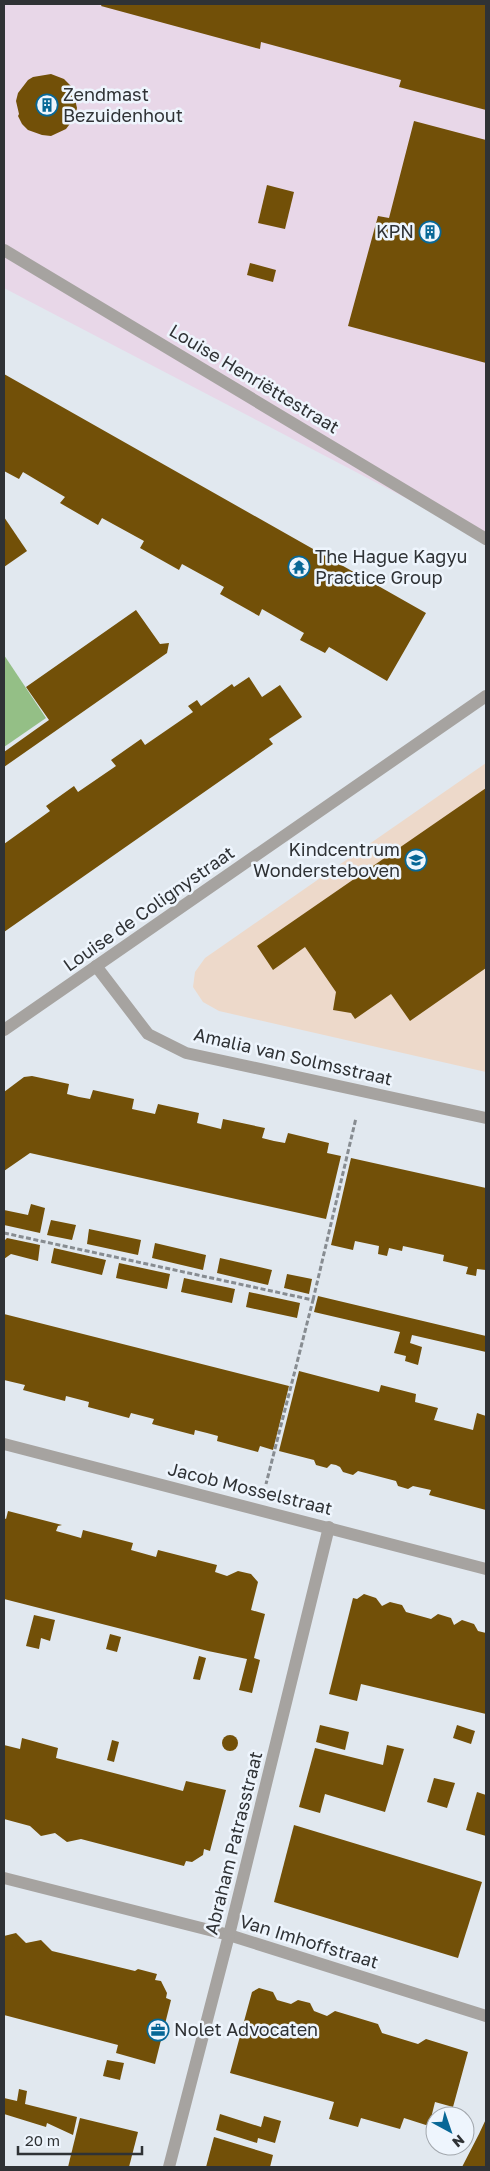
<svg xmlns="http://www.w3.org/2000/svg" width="490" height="2171" font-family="'Golos Text',sans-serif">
<rect width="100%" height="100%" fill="#e1e8ef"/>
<polygon fill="#e8d7e8" points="4,4 486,4 486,540 4,288"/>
<polygon fill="#edd9ca" points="486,763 486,1072 219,1011 203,1002 193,987 195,972 205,958"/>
<polygon fill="#94bf86" points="4,655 46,718 4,747"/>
<g fill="#725008">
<polygon points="102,4 486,4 486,110 399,87 401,80 261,42 260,49 101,6"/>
<polygon points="51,74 64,79 71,86 75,94 74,95 77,108 75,117 66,129 51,136 42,135 28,130 22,124 18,116 19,114 16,101 18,93 28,80 33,77"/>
<polygon points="414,121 486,140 486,363 348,326 378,216 389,218"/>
<polygon points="267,185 294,192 285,229 258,223"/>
<polygon points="250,263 276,270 273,282 247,275"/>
<polygon points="4,374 426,613 387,681 329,647 325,653 300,640 304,633 262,609 259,616 220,594 224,587 182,564 179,570 140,548 144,541 102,518 98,525 60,503 65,497 23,472 19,479 4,471"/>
<polygon points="4,517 27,551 4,567"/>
<polygon points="136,610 160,644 169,643 167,653 4,767 4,752 49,720 26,687"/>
<polygon points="249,677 262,697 280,685 302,717 269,739 273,744 4,932 4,844 50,811 46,806 74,786 78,792 116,766 111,760 141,739 145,745 193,712 188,706 197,700 201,706 232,684 234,687"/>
<polygon points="486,788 486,968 410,1021 391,994 355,1019 351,1013 333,1010 336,992 305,947 273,970 257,946"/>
<polygon points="32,1076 69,1084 67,1094 79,1097 90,1099 93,1090 134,1099 132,1109 155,1114 158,1104 199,1113 197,1123 221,1129 223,1119 265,1128 262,1138 274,1141 285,1143 288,1133 329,1143 327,1153 341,1156 326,1219 30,1153 4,1171 4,1092 24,1077"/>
<polygon points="351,1158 486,1188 486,1270 477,1269 476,1276 466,1274 468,1267 443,1261 444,1255 403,1246 402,1251 389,1248 387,1256 378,1254 379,1246 355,1241 353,1250 331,1245"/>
<polygon points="31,1204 45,1208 40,1233 4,1225 4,1210 28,1215"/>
<polygon points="51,1220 76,1225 72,1240 47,1235"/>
<polygon points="89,1229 141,1240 138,1255 87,1244"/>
<polygon points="7,1238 40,1245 38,1261 11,1254 4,1259 4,1241"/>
<polygon points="155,1243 206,1255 203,1270 152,1258"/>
<polygon points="54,1248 106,1260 102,1275 51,1263"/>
<polygon points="220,1258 272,1270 268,1285 217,1273"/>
<polygon points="119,1263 170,1274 167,1289 116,1278"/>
<polygon points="287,1274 312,1279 309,1294 284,1288"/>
<polygon points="184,1278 235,1289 232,1303 181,1292"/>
<polygon points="249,1292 300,1303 297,1318 246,1307"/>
<polygon points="318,1296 486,1336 486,1352 412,1335 410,1343 422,1347 418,1365 405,1361 406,1356 394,1353 400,1332 314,1312"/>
<polygon points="4,1314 289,1386 273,1450 260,1446 258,1452 217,1441 218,1436 207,1433 195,1430 194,1435 152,1424 154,1419 131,1413 129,1418 88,1407 89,1402 66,1396 65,1401 23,1390 25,1385 4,1380"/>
<polygon points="299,1371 379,1392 381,1385 416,1394 415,1402 438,1408 434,1420 473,1430 477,1413 486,1416 486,1510 429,1495 431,1490 413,1486 408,1489 398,1486 396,1481 358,1471 353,1475 343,1472 340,1467 336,1465 331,1464 327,1468 316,1465 314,1460 279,1451"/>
<polygon points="8,1511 62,1525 58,1526 56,1531 67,1534 81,1538 83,1530 133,1543 131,1550 156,1557 158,1550 217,1565 215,1572 227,1576 238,1571 251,1574 258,1582 251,1610 265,1614 254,1658 260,1660 252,1693 239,1690 247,1659 208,1651 4,1599 4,1518 6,1519"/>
<polygon points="364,1594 376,1598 382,1606 390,1602 402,1605 406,1612 431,1619 438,1614 451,1618 454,1625 462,1620 474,1624 478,1631 486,1633 486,1714 361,1684 357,1701 329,1694 353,1598 357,1599"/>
<polygon points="34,1615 55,1620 50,1641 41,1638 39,1649 26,1646"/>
<polygon points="110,1634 121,1637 117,1652 106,1649"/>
<polygon points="199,1656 206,1658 200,1680 193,1679"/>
<polygon points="320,1725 349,1732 345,1750 316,1742"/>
<polygon points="457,1725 475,1731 471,1744 453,1738"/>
<circle cx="230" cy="1743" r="8"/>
<polygon points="22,1738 58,1748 56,1758 183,1791 186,1781 226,1790 210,1851 204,1849 203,1855 192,1862 186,1861 184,1866 81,1839 67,1842 55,1833 41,1836 30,1826 4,1819 4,1745 20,1749"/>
<polygon points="112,1740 119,1742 114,1762 107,1760"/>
<polygon points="387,1745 404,1749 385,1812 325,1794 320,1813 299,1807 315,1748 383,1765"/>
<polygon points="434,1778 455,1783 447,1808 427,1802"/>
<polygon points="477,1792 486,1795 486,1836 466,1830"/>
<polygon points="294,1825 482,1882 458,1958 274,1902"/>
<polygon points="16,1933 26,1943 41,1940 52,1951 135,1971 138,1969 157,1974 155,1980 161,1981 167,1993 166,1998 171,2000 155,2064 116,2053 118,2045 4,2015 4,1936"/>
<polygon points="259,1988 273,1992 277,2000 291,2004 298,2000 310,2003 314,2011 327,2016 335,2011 378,2024 382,2033 418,2044 426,2039 468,2052 453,2107 435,2102 429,2126 404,2118 400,2129 361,2118 358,2127 329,2119 334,2102 230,2073 252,1992"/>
<polygon points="107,2060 124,2063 120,2080 103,2076"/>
<polygon points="19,2089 27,2091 25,2104 77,2117 73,2135 47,2123 46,2127 4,2114 4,2098 17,2101"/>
<polygon points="220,2114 261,2127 264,2116 281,2121 275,2143 258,2138 257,2143 216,2130"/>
<polygon points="80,2118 138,2132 129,2167 68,2167"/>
<polygon points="486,2119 486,2167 462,2167 479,2134"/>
<polygon points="433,2124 435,2125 434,2138 427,2135"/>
<polygon points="214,2137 273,2155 270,2167 206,2167"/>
</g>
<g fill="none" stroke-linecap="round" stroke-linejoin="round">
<g stroke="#878c91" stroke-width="3" stroke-dasharray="5 2.5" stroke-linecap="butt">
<polyline points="4,1233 313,1300 266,1484"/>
<polyline points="313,1300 356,1118"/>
</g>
<g stroke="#a6a3a0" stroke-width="12">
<polyline points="4,250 486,539"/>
<polyline points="96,966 148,1034 186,1053 486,1118"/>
<polyline points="4,1030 486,696"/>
<polyline points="4,1444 486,1569"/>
<polyline points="4,1878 229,1935 486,2016"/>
<polyline points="169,2167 229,1935 329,1527"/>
</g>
</g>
<defs>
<g id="building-ring" transform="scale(1.125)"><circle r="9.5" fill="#eef5fd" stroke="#076796" stroke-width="1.5"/><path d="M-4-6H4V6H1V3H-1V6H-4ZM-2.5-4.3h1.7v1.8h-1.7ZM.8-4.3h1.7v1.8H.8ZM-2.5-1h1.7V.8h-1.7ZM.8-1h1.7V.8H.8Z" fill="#076796"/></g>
<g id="temple-ring" transform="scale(1.125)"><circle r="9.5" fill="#eef5fd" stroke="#076796" stroke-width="1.5"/><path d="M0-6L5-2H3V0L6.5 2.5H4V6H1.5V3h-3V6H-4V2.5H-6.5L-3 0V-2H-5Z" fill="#076796"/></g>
<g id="school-ring" transform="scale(1.125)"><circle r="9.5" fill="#eef5fd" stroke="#076796" stroke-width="1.5"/><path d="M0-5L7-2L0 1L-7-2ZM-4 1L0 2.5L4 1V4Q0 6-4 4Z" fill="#076796"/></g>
<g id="office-ring" transform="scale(1.125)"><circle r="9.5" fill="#eef5fd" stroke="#076796" stroke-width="1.5"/><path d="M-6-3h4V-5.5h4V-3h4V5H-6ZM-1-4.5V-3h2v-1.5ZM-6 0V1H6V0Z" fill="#076796"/></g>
</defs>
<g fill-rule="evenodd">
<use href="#building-ring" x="47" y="105"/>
<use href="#building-ring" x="430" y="232"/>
<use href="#temple-ring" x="299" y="567"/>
<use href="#school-ring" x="416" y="860"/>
<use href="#office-ring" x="158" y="2030"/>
</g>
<g text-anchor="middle" stroke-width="5" stroke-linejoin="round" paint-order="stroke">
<g font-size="18" fill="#2f3235" stroke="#eef5fd" text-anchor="start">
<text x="63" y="101">Zendmast<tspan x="63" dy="21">Bezuidenhout</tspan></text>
<text x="414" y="238" text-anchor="end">KPN</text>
<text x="315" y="563">The Hague Kagyu<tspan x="315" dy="21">Practice Group</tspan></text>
<text x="400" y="856" text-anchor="end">Kindcentrum<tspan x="400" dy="21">Wondersteboven</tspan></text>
<text x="174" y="2036">Nolet Advocaten</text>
</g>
<g font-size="18" fill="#2f3235" stroke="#eef5fd">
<text transform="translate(254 379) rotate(31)" y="6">Louise Henriëttestraat</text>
<text transform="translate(149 909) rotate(-35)" y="6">Louise de Colignystraat</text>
<text transform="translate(293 1057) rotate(13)" y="6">Amalia van Solmsstraat</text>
<text transform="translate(250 1489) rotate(14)" y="6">Jacob Mosselstraat</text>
<text transform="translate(234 1843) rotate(-76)" y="6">Abraham Patrasstraat</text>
<text transform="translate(309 1942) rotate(17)" y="6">Van Imhoffstraat</text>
</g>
</g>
<rect width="490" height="2171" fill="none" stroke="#2f3235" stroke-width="10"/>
<g transform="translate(450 2131) rotate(140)"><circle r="24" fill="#eef5fd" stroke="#a2a7ad"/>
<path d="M0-4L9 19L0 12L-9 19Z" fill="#076796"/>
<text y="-8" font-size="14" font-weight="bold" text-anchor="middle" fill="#2f3235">N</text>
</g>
<path d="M18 2146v8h124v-8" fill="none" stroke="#2f3235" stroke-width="2.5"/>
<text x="25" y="2146" font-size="15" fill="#2f3235" stroke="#eef5fd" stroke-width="4" paint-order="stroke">20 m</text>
</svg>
